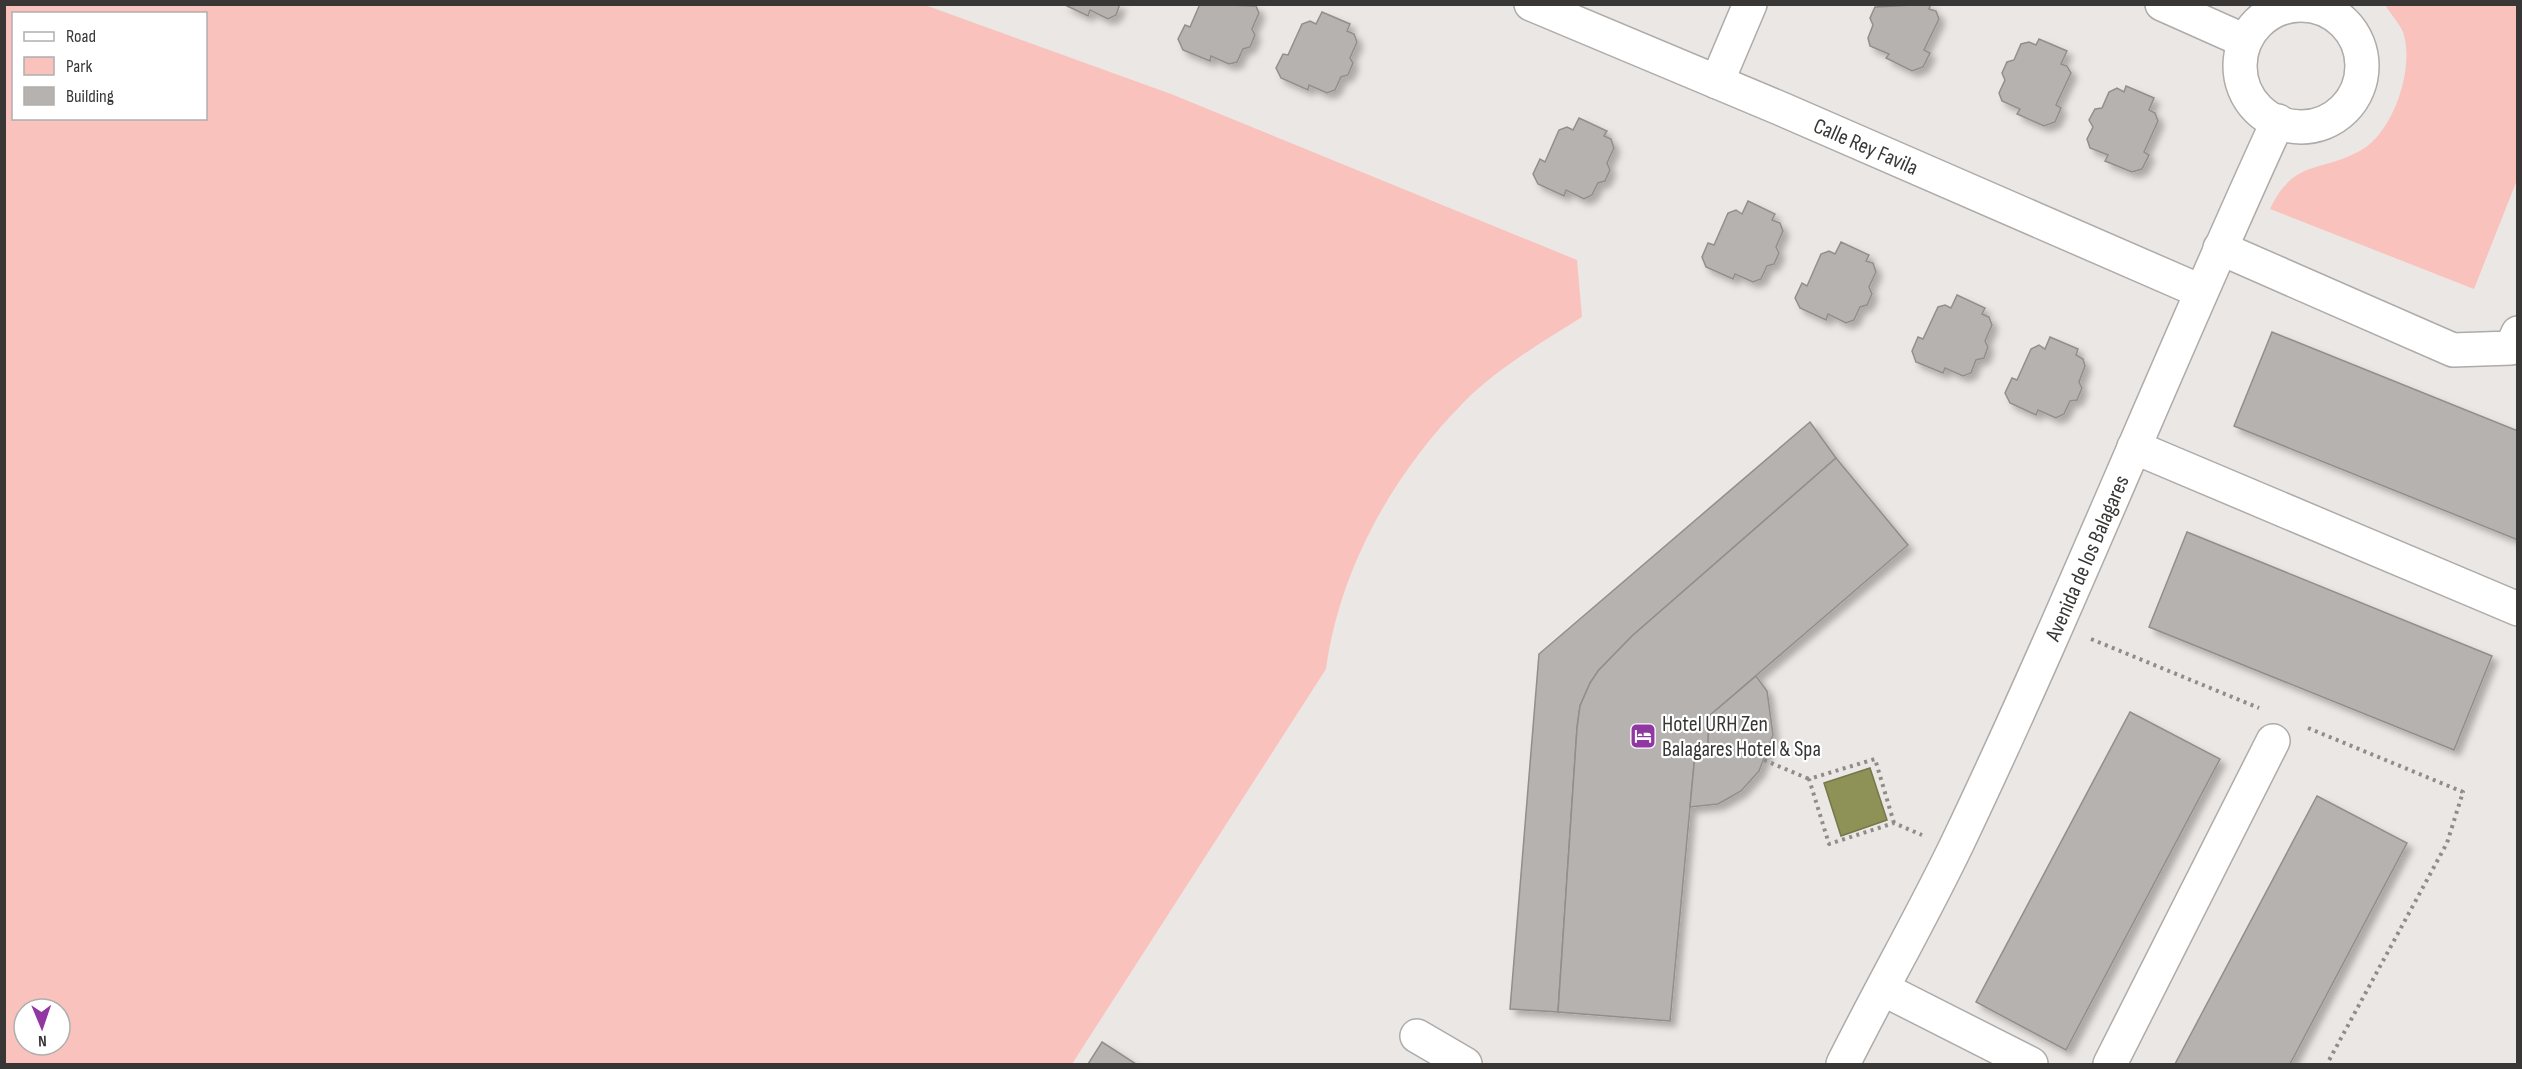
<svg xmlns="http://www.w3.org/2000/svg" width="2522" height="1069" font-family="'Sofia Sans Condensed',sans-serif">
<defs>
<filter id="shadow"><feDropShadow dx="5.5" dy="5.5" stdDeviation="3" flood-color="#0004"/></filter>
</defs>
<rect width="100%" height="100%" fill="#ebe7e4"/>
<g fill="#fac2bc" fill-rule="evenodd">
<path d="M5 4 925 5 1171 94 1577 260 1582 317C1542 342 1498 368 1464 402 1393 474 1340 568 1326 669L1072 1064H5ZM14 14H206V118H14ZM24 1009H60V1045H24Z"/>
<path d="M2385 5H2517V180L2474 289 2270 209C2295 157 2321 174 2363 149 2394 130 2415 67 2403 32 2399 23 2390 13 2385 5Z"/>
</g>
<polygon fill="#8f9256" stroke="#75774c" stroke-width="1.5" points="1870,768 1887,820 1841,836 1824,783"/>
<g fill="#b6b2b0" stroke="#938e8c" stroke-width="1.5" filter="url(#shadow)">
<polygon points="1063,4 1120,4 1116,15 1108,19 1090,10 1088,16"/>
<polygon points="1200,4 1256,6 1259,13 1252,29 1255,35 1250,47 1243,49 1237,62 1229,64 1211,56 1210,61 1183,50 1178,39 1185,25 1190,27"/>
<polygon points="1931,4 1929,9 1936,11 1939,19 1924,50 1930,53 1923,67 1912,71 1886,58 1889,54 1870,46 1868,38 1873,25 1870,18 1875,7"/>
<polygon points="1322,12 1350,24 1347,31 1354,34 1357,42 1350,58 1353,63 1348,75 1341,77 1335,90 1327,93 1309,85 1308,90 1281,78 1276,68 1283,54 1288,55 1302,24 1310,21 1316,24"/>
<polygon points="2039,39 2067,51 2061,64 2067,66 2071,73 2056,105 2061,108 2055,122 2044,126 2017,114 2020,109 2002,101 1999,93 2005,80 2002,73 2007,62 2014,60 2021,44 2029,42 2036,45"/>
<polygon points="2126,86 2154,98 2149,110 2155,113 2158,121 2144,152 2149,155 2142,169 2132,172 2105,161 2108,155 2090,148 2087,139 2093,127 2089,120 2095,109 2102,108 2109,92 2117,88 2124,92"/>
<polygon points="1579,118 1607,131 1604,136 1611,139 1614,148 1607,163 1610,170 1605,181 1598,183 1592,195 1584,199 1566,190 1564,196 1538,184 1533,174 1540,159 1545,162 1559,130 1567,127 1573,130"/>
<polygon points="1748,201 1775,214 1772,220 1780,223 1783,231 1776,247 1779,253 1774,264 1767,266 1761,279 1753,282 1735,274 1733,279 1706,267 1702,257 1708,243 1714,245 1728,213 1736,210 1742,214"/>
<polygon points="1841,242 1869,255 1866,261 1873,263 1876,272 1869,287 1872,294 1867,305 1860,307 1854,320 1846,323 1828,314 1826,320 1800,308 1795,298 1802,283 1807,286 1821,254 1829,251 1835,254"/>
<polygon points="1957,295 1985,308 1982,314 1989,317 1992,325 1985,341 1988,347 1984,358 1976,360 1971,373 1963,376 1945,368 1943,373 1916,362 1912,351 1918,337 1923,339 1938,307 1945,305 1951,308"/>
<polygon points="2272,332 2518,431 2518,540 2234,426"/>
<polygon points="2050,337 2078,349 2076,355 2083,359 2085,366 2079,382 2082,388 2077,400 2070,401 2064,414 2056,418 2038,410 2036,415 2010,403 2005,393 2012,378 2017,380 2031,349 2039,345 2045,349"/>
<polygon points="1810,422 1836,458 1632,636 1598,671 1590,683 1580,706 1577,728 1558,1012 1510,1009 1539,654"/>
<polygon points="1836,458 1908,545 1709,716 1708,743 1695,754 1670,1021 1558,1012 1577,728 1580,706 1590,683 1598,671 1632,636"/>
<polygon points="2187,532 2492,656 2454,750 2149,627"/>
<polygon points="1756,676 1767,691 1773,735 1759,771 1741,791 1727,799 1718,804 1690,807 1695,754 1708,743 1709,716"/>
<polygon points="2130,712 2220,759 2066,1050 1976,1002"/>
<polygon points="2317,796 2407,843 2290,1064 2175,1064"/>
<polygon points="1102,1042 1136,1064 1088,1064"/>
</g>
<g fill="none" stroke-linecap="round" stroke-linejoin="round">
<g stroke="#aeaba8" stroke-width="36">
<g id="street">
<path id="s1" d="M1531 4 1784 110 2200 291"/>
<polyline points="2162,4 2245,41"/>
<circle cx="2301" cy="66" r="61"/>
<polyline points="1717,82 1750,4"/>
<polyline points="2220,248 2453,350 2511,348 2518,333"/>
<polyline points="2134,447 2518,609"/>
<polyline points="1883,989 2031,1064"/>
<polyline points="1417,1036 1465,1064"/>
<path id="s2" d="M1843 1064C1880 990 1922 917 1958 842 2071 605 2168 360 2278 121"/>
<polyline points="2110,1064 2273,741"/>
</g>
</g>
<g stroke="#8f8c8a" stroke-width="4" stroke-dasharray="3 4.5" stroke-linecap="butt">
<polyline points="2091,639 2259,708"/>
<polyline points="2308,728 2463,792 2447,843 2327,1064"/>
<polyline points="1764,760 1809,779"/>
<polyline points="1894,823 1875,759 1809,779 1829,844 1894,823 1922,835"/>
</g>
<use href="#street" stroke="#fff" stroke-width="33"/>
</g>
<defs>
<g id="hotel-square" transform="scale(1.35)"><rect x="-9" y="-9" width="18" height="18" rx="4" fill="#9037a2" stroke="#fff"/><path d="M-6-4.5h1.5V1H6V5H4.5V3h-9V5H-6ZM-4 0a1.8 1.8 0 1 1 3.6 0ZM.5 0V-2.5h3Q6-2.5 6 0Z" fill="#fff"/></g>
</defs>
<g fill-rule="evenodd">
<use href="#hotel-square" x="1643" y="736"/>
</g>
<g text-anchor="middle" stroke-width="4.5" stroke-linejoin="round" paint-order="stroke">
<g font-size="22" fill="#383736" stroke="#fff">
<text dy="8" stroke="none"><textPath href="#s1" startOffset="364">Calle Rey Favila</textPath></text>
<text dy="8" stroke="none"><textPath href="#s2" startOffset="562">Avenida de los Balagares</textPath></text>
</g>
<g font-size="22" fill="#383736" stroke="#fff" text-anchor="start">
<text x="1662" y="731">Hotel URH Zen<tspan x="1662" dy="25">Balagares Hotel &amp; Spa</tspan></text>
</g>
</g>
<rect width="2522" height="1069" fill="none" stroke="#383736" stroke-width="12"/>
<rect x="12" y="12" width="195" height="108" fill="#ffffff" stroke="#afafaf" stroke-width="1.5"/>
<rect x="24" y="32" width="30" height="9" fill="#ffffff" stroke="#afafaf" stroke-width="1.5"/>
<text x="66" y="42" font-size="18" fill="#383736">Road</text>
<rect x="24" y="57" width="30" height="18" fill="#fac2bc" stroke="#afafaf" stroke-width="1.5"/>
<text x="66" y="72" font-size="18" fill="#383736">Park</text>
<rect x="24" y="87" width="30" height="18" fill="#b6b2b0" stroke="#afafaf" stroke-width="1.5"/>
<text x="66" y="102" font-size="18" fill="#383736">Building</text>
<g transform="translate(42 1027) rotate(178)"><circle r="28" fill="#ffffff" stroke="#afafaf" stroke-width="1.5"/>
<path d="M0-4.5L10 22L0 15L-10 22Z" fill="#9037a2"/>
<text y="-9" font-size="16" font-weight="bold" text-anchor="middle" fill="#383736">N</text>
</g>
</svg>
